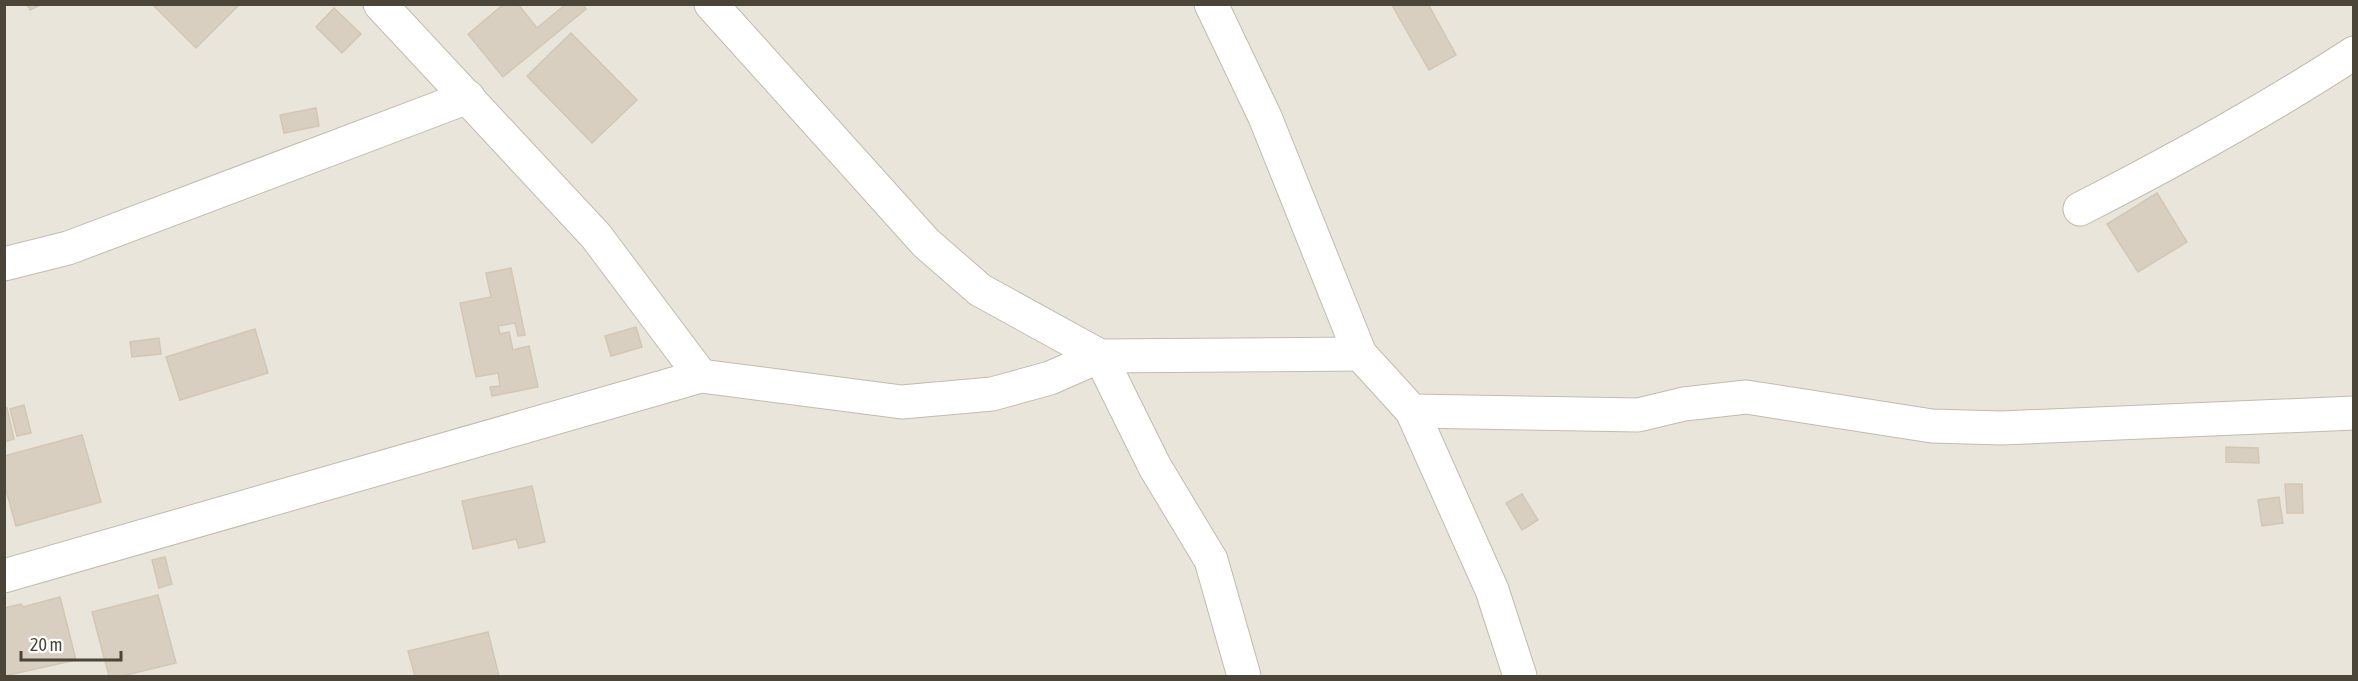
<svg xmlns="http://www.w3.org/2000/svg" width="2358" height="681" font-family="'Asap Condensed',sans-serif">
<rect width="100%" height="100%" fill="#f6f3ec"/>
<rect fill="#eae5da" x="5" y="5" width="2348" height="671"/>
<g fill="#d8cfc1" stroke="#d3c7b4" stroke-width="1.5">
<polygon points="27,4 42,4 30,10"/>
<polygon points="152,4 239,4 239,5 196,48"/>
<polygon points="504,4 518,4 537,28 566,4 583,4 586,9 503,77 468,34"/>
<polygon points="1396,4 1428,4 1456,55 1429,70 1393,7"/>
<polygon points="334,8 361,34 342,53 316,27"/>
<polygon points="571,33 637,100 592,143 527,76"/>
<polygon points="316,108 319,126 284,133 280,115"/>
<polygon points="2157,193 2187,242 2138,272 2107,224"/>
<polygon points="511,268 525,335 518,336 515,323 498,326 500,334 509,332 513,350 529,346 538,387 492,396 490,387 500,386 498,373 476,377 460,303 491,297 486,273"/>
<polygon points="636,327 642,347 611,356 605,336"/>
<polygon points="255,329 268,373 180,400 166,357"/>
<polygon points="159,338 161,354 132,357 130,342"/>
<polygon points="24,405 31,433 17,436 10,409"/>
<polygon points="7,408 14,439 4,442 4,409"/>
<polygon points="82,435 101,502 16,526 4,483 4,456"/>
<polygon points="2226,447 2258,448 2259,463 2226,462"/>
<polygon points="2285,484 2302,484 2303,513 2287,513"/>
<polygon points="532,486 545,542 519,548 516,539 473,549 462,501"/>
<polygon points="1522,494 1538,520 1522,530 1506,503"/>
<polygon points="2279,497 2283,523 2262,526 2258,500"/>
<polygon points="165,557 172,584 159,588 152,560"/>
<polygon points="158,595 176,663 122,676 109,676 92,612"/>
<polygon points="60,597 76,660 4,676 4,608 21,604 23,607"/>
<polygon points="488,632 499,676 415,676 408,651"/>
</g>
<g fill="none" stroke-linecap="round" stroke-linejoin="round">
<g stroke="#c2bbae" stroke-width="35">
<g id="minor">
<polyline points="380,4 596,236 701,376"/>
<polyline points="711,4 926,243 980,290 1100,356 1155,467 1211,560 1244,676"/>
<polyline points="1211,4 1265,117 1360,354 1412,411 1492,590 1520,676"/>
<path d="M2080 209C2174 161 2265 111 2354 53"/>
<polyline points="4,264 68,248 468,97"/>
<polyline points="1412,411 1638,415 1684,404 1746,397 1932,426 2002,428 2354,413"/>
<polyline points="4,576 701,376 902,402 992,394 1050,378 1100,356 1360,354"/>
</g>
</g>
<use href="#minor" stroke="#fff" stroke-width="33"/>
</g>
<rect width="2358" height="681" fill="none" stroke="#4b4439" stroke-width="12"/>
<path d="M21 651v9h100v-9" fill="none" stroke="#4b4439" stroke-width="3"/>
<text x="30" y="651" font-size="18" fill="#4b4439" stroke="#ffffff" stroke-width="4.5" paint-order="stroke">20 m</text>
</svg>
